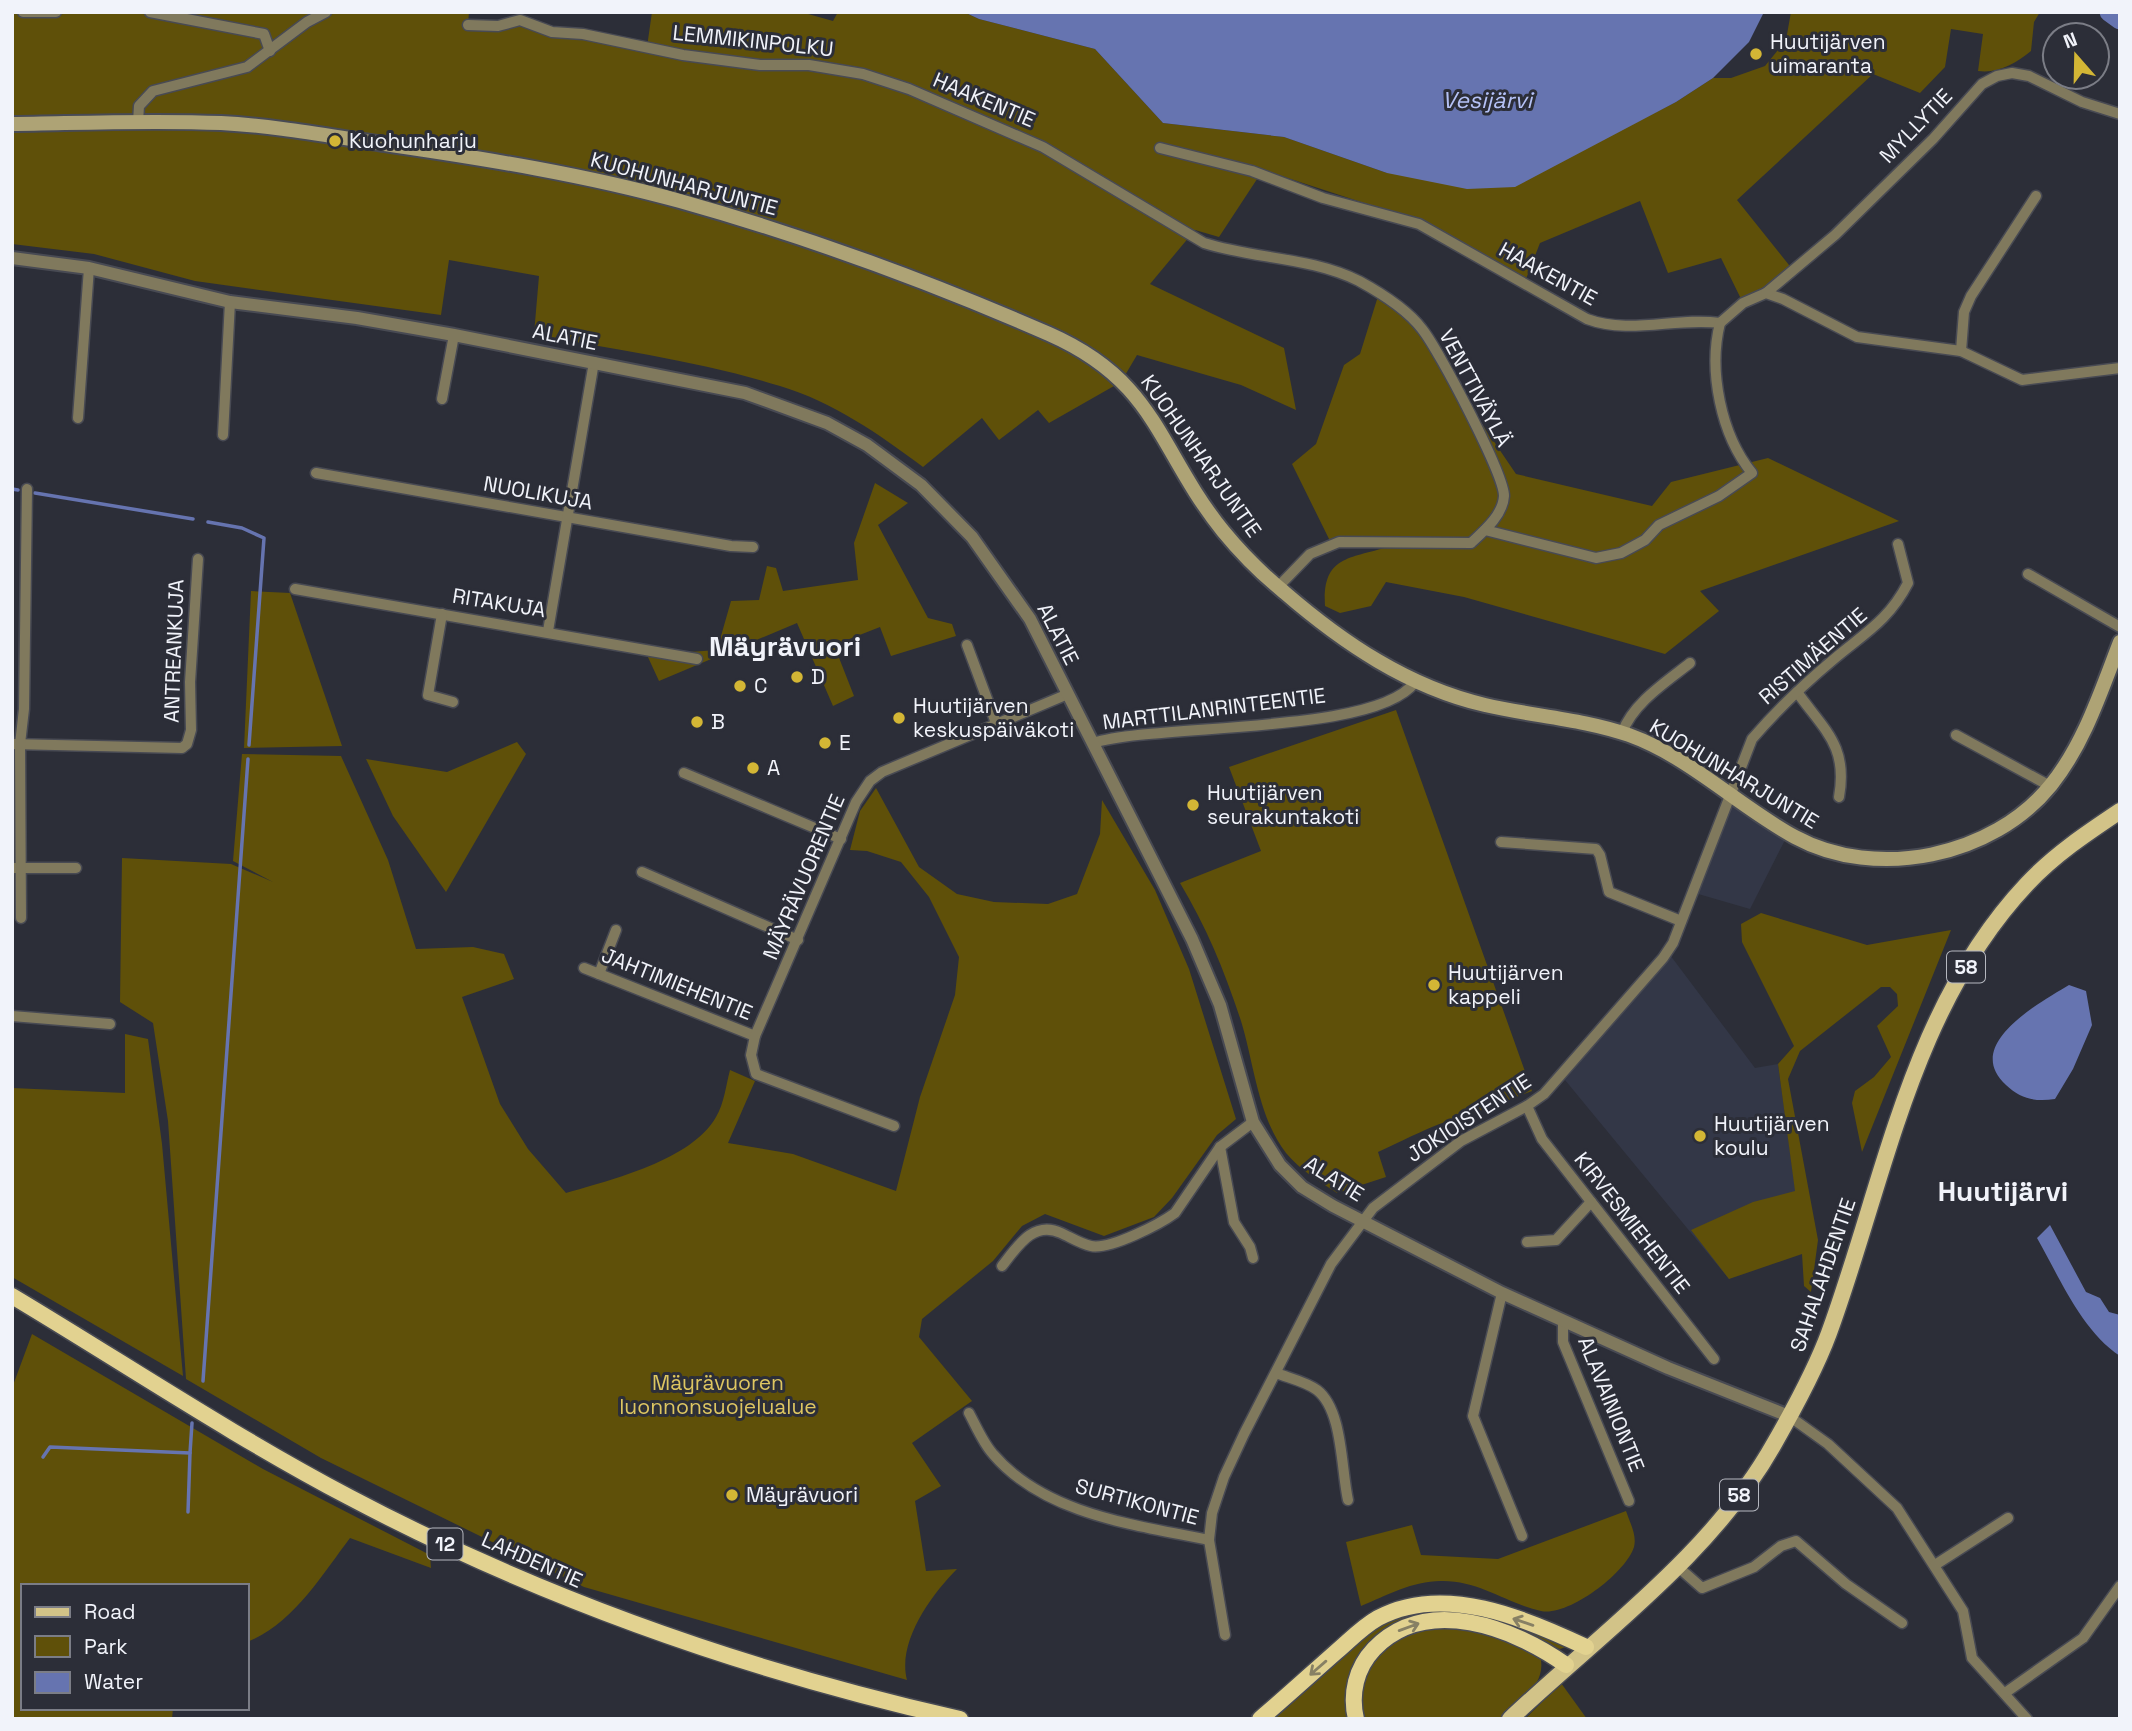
<svg xmlns="http://www.w3.org/2000/svg" width="2132" height="1731" font-family="'Space Grotesk',sans-serif">
<rect width="100%" height="100%" fill="#2c2e38"/>
<g fill="#333747">
<polygon points="1730,790 1790,830 1750,909 1688,891"/>
<polygon points="1670,955 1755,1068 1778,1064 1801,1231 1729,1279 1565,1080"/>
</g>
<g fill="#5f5009">
<path d="M12 12H469L468 25 520 20 647 47 652 12H801L833 21 838 12H964L979 19 1095 49 1163 123 1284 137 1387 173 1611 135 1676 102 1713 78H1731L1765 66 1786 40 1791 12H2040L2034 22 2031 51C2016 63 1998 74 1978 71L1983 34 1951 29 1945 67 1920 93 1873 74 1737 200 1793 270 1743 303 1721 258 1668 273 1640 201 1540 243 1524 284 1431 225 1263 170 1219 237 1195 230 1150 284 1284 348 1296 410 1241 385 1137 355 1121 382 1049 423 1038 410 999 440 982 418 923 467C879 434 833 402 780 386 700 361 615 350 534 334L539 276 449 260 441 315 195 281 94 254 12 244Z"/>
<path d="M1379 293 1408 315 1516 474 1652 506 1671 482 1768 458 1899 521 1700 591 1719 611 1665 654 1464 597 1386 582 1371 606 1340 613 1325 606C1322 555 1350 559 1391 546L1332 545 1292 464 1316 444 1344 365 1360 354Z"/>
<polygon points="875,483 908,503 878,525 928,618 952,624 956,636 891,656 880,627 834,645 854,696 833,706 797,623 659,681 647,655 717,650 731,601 759,600 767,566 776,568 783,591 858,580 854,543"/>
<polygon points="251,591 290,593 342,746 244,748"/>
<path d="M1396 710 1532 1091 1458 1119C1441 1120 1397 1144 1378 1152L1386 1177 1337 1193C1319 1181 1300 1170 1286 1153 1258 1117 1254 1063 1241 1021 1225 972 1206 926 1180 883L1261 851 1229 767Z"/>
<polygon points="517,742 526,754 446,892 393,816 366,759 447,772"/>
<path d="M242 754 341 756 388 860 416 949 473 947 504 954 514 979 459 998 462 997 500 1104 528 1149 566 1193C611 1180 692 1160 716 1117 724 1104 726 1085 730 1070L755 1081 728 1143 793 1154 896 1191 920 1097 955 995 959 957 929 897 901 862 867 851 850 850 860 811 876 788 919 867 957 894 994 902 1048 904 1077 894 1100 834 1102 800 1155 890 1189 969 1236 1119 1217 1135 1172 1198 1154 1217 1104 1236 1045 1214 1022 1226 993 1261 922 1319 919 1337 972 1401 912 1443 941 1486 915 1501 926 1571 957 1569C931 1595 897 1642 907 1680L584 1587 321 1458 186 1379 168 1121 153 1023 120 1002 122 858 231 864 273 882 233 861Z"/>
<polygon points="1761,913 1867,945 1951,930 1862,1152 1852,1103 1855,1091 1874,1077 1891,1057 1877,1026 1898,1006 1897,994 1890,987 1881,987 1800,1051 1788,1079 1818,1240 1811,1292 1804,1286 1802,1254 1729,1279 1691,1230 1753,1202 1795,1191 1778,1064 1794,1046 1742,942 1741,924"/>
<polygon points="125,1034 148,1039 162,1144 183,1376 12,1277 12,1088 125,1093"/>
<path d="M32 1334 263 1469 430 1555 431 1568 350 1538C322 1575 292 1625 247 1642V1586H23V1708H173L172 1719H12V1388Z"/>
<path d="M1626 1511C1630 1523 1637 1535 1634 1547 1626 1573 1568 1617 1541 1611 1506 1603 1480 1581 1443 1581 1415 1580 1387 1595 1361 1606L1346 1542 1412 1525 1421 1555 1498 1559Z"/>
<polygon points="1424,1608 1489,1616 1562,1641 1569,1646 1560,1649 1506,1627 1472,1618 1376,1641 1351,1719 1267,1719 1371,1628"/>
<path d="M1447 1625 1491 1632 1540 1656C1548 1684 1519 1701 1501 1719H1361C1360 1681 1369 1648 1408 1633 1419 1628 1435 1628 1447 1625Z"/>
<polygon points="1561,1683 1587,1719 1525,1719"/>
</g>
<g fill="#6674b0">
<polygon points="964,12 1764,12 1749,42 1713,78 1676,102 1515,187 1467,189 1387,173 1284,137 1163,123 1095,49 979,19"/>
<path d="M2069 985 2086 991 2092 1025 2073 1069 2055 1099C2035 1102 2021 1099 2006 1085 1962 1045 2039 1003 2069 985Z"/>
<path d="M2050 1225 2086 1292 2100 1298 2109 1312 2120 1315V1356C2081 1330 2060 1278 2037 1238Z"/>
</g>
<g fill="none" stroke-linecap="round" stroke-linejoin="round">
<g stroke="#6674b0" stroke-width="3.5">
<polyline points="12,489 18,490"/>
<polyline points="35,493 193,519"/>
<polyline points="208,522 242,528 264,538 249,745"/>
<polyline points="203,1381 248,759"/>
<polyline points="190,1453 192,1423"/>
<polyline points="43,1457 50,1447 190,1453 188,1512"/>
</g>
<polyline stroke="#6674b0" stroke-width="19" points="2109,12 2120,20"/>
<g stroke="#484a53" stroke-width="13">
<g id="minor">
<polyline points="23,12 56,12"/>
<polyline points="150,12 264,34 270,51"/>
<path d="M468 25 498 26 520 20 552 32 583 34 683 55 760 65H809L863 74 909 89 1043 147 1204 243C1254 259 1311 257 1359 281 1381 293 1407 309 1422 329 1439 350 1504 474 1504 496 1503 515 1484 531 1471 543L1339 542 1310 554 1278 587"/>
<polyline points="138,122 139,106 153,91 247,67 307,22 326,12"/>
<path d="M1160 148 1252 171 1323 198 1419 224 1587 319C1630 335 1676 317 1720 323L1743 303 1766 293 1783 299 1857 337 1961 351 2022 380 2120 368"/>
<polyline points="1766,293 1835,235 1933,139 1982,84 1997,76 2012,73 2029,76 2082,102 2120,114"/>
<polyline points="1961,351 1964,312 1971,296 2036,196"/>
<polyline points="442,399 454,335"/>
<polyline points="78,418 89,268"/>
<polyline points="223,435 230,302"/>
<polyline points="316,473 731,546 753,547"/>
<path d="M1485 530 1596 558 1621 553 1645 540 1659 525 1719 496 1752 473C1721 435 1708 371 1720 323"/>
<polyline points="2028,574 2120,627"/>
<polyline points="295,589 697,659"/>
<polyline points="442,614 428,695 453,702"/>
<polyline points="548,631 594,362"/>
<polyline points="967,645 996,723"/>
<path d="M1797 692C1825 731 1848 746 1839 797"/>
<path d="M1622 733C1633 703 1666 682 1690 663"/>
<polyline points="1956,735 2050,786"/>
<path d="M1093 743C1157 723 1377 735 1415 682"/>
<polyline points="12,744 182,748 187,744 191,730 190,682 198,559"/>
<polyline points="684,773 841,839"/>
<polyline points="1501,842 1596,849 1600,855 1609,892 1681,921"/>
<polyline points="12,868 76,868"/>
<polyline points="642,872 798,940"/>
<polyline points="21,918 20,744 24,709 27,489"/>
<polyline points="584,968 755,1036"/>
<polyline points="599,974 616,930"/>
<polyline points="12,1016 110,1024"/>
<polyline points="1527,1106 1542,1139 1714,1359"/>
<polyline points="894,1126 756,1074 751,1055 755,1036 856,802 870,781 882,772 1068,694"/>
<polyline points="1220,1147 1234,1222 1250,1247 1253,1258"/>
<polyline points="1527,1242 1556,1240 1591,1202"/>
<path d="M1002 1266C1017 1247 1033 1220 1061 1233 1070 1237 1081 1244 1091 1246 1110 1250 1160 1224 1175 1213L1220 1147 1253 1122"/>
<polyline points="1502,1293 1473,1416 1522,1536"/>
<polyline points="1563,1321 1563,1342 1629,1501"/>
<path d="M1276 1373C1289 1378 1307 1382 1317 1390 1343 1410 1341 1469 1348 1500"/>
<path d="M969 1413C976 1426 983 1443 993 1454 1045 1515 1136 1525 1209 1540"/>
<polyline points="1789,1416 1828,1444 1897,1508 1963,1611 1972,1658 2027,1719"/>
<polyline points="1935,1565 2008,1518"/>
<polyline points="1677,1566 1702,1588 1754,1567 1781,1546 1796,1541 1846,1584 1902,1623"/>
<path d="M1225 1635 1209 1540 1212 1513 1224 1477 1244 1434 1331 1264 1373 1208 1461 1141 1527 1106 1544 1094 1663 958 1673 943 1752 739C1777 710 1804 684 1834 659 1865 633 1889 620 1908 583L1898 544"/>
<polyline points="2005,1693 2083,1638 2120,1586"/>
</g>
</g>
<g stroke="#484a53" stroke-width="16">
<polyline id="tertiary" points="12,258 89,268 230,302 357,318 454,335 745,393 827,423 867,445 921,485 972,537 1030,619 1192,939 1220,1005 1253,1122 1280,1165 1302,1187 1333,1206 1502,1293 1668,1368 1789,1416"/>
</g>
<g stroke="#484a53" stroke-width="18">
<path id="secondary" d="M12 124C82 123 151 120 221 123 278 126 334 137 391 145 487 159 586 175 680 201 805 236 930 282 1049 334 1158 382 1157 449 1223 531 1241 553 1262 574 1284 592 1343 643 1408 687 1485 705 1532 716 1583 719 1629 735 1690 757 1738 806 1795 837 1876 881 1993 857 2051 785 2084 744 2101 691 2120 642"/>
</g>
<g stroke="#484a53" stroke-width="19">
<path id="primary" d="M1510 1719C1600 1634 1713 1553 1774 1444 1794 1409 1815 1371 1829 1333 1885 1180 1911 1007 2027 884 2054 855 2087 833 2120 811"/>
</g>
<g stroke="#484a53" stroke-width="19">
<g id="trunk">
<path d="M12 1296C124 1363 233 1436 349 1497 542 1599 747 1671 960 1719"/>
<path d="M1260 1719C1286 1697 1311 1674 1336 1652 1349 1641 1362 1627 1378 1618 1443 1583 1525 1618 1586 1647"/>
<path d="M1356 1719C1350 1694 1356 1668 1374 1649 1427 1594 1514 1628 1566 1665"/>
</g>
</g>
<use href="#minor" stroke="#80795d" stroke-width="10"/>
<use href="#tertiary" stroke="#80795d" stroke-width="12"/>
<use href="#secondary" stroke="#aea375" stroke-width="14"/>
<use href="#primary" stroke="#d2c388" stroke-width="16"/>
<use href="#trunk" stroke="#e2d290" stroke-width="16"/>
</g>
<defs><path id="oneway-shaft" d="M-6 0H5M1.5-3L5.5 0L1.5 3" fill="none" stroke-width="1.6" stroke-linecap="round" stroke-linejoin="round" transform="scale(1.75)"/></defs>
<g stroke="#878064">
<use href="#oneway-shaft" transform="translate(1523 1622) rotate(-161)"/>
<use href="#oneway-shaft" transform="translate(1409 1627) rotate(-20)"/>
<use href="#oneway-shaft" transform="translate(1318 1668) rotate(139)"/>
</g>
<g fill="#d3b635" stroke="#2c2e38" stroke-width="2.5">
<circle cx="1756" cy="54" r="7"/>
<circle cx="335" cy="141" r="7"/>
<circle cx="797" cy="677" r="7"/>
<circle cx="740" cy="686" r="7"/>
<circle cx="899" cy="718" r="7"/>
<circle cx="697" cy="722" r="7"/>
<circle cx="825" cy="743" r="7"/>
<circle cx="753" cy="768" r="7"/>
<circle cx="1193" cy="805" r="7"/>
<circle cx="1434" cy="985" r="7"/>
<circle cx="1700" cy="1136" r="7"/>
<circle cx="732" cy="1495" r="7"/>
</g>
<g text-anchor="middle" stroke-width="6" stroke-linejoin="round" paint-order="stroke">
<g fill="#2c2e38" stroke="#b6b8c0" stroke-width="2">
<rect x="1947" y="951.5" width="38" height="31" rx="5"/>
<rect x="1720" y="1479.5" width="38" height="31" rx="5"/>
<rect x="427.5" y="1528.5" width="35" height="31" rx="5"/>
</g>
<g font-size="19" font-weight="bold" fill="#f1f3fa">
<text x="1966" y="974">58</text>
<text x="1739" y="1502">58</text>
<text x="445" y="1551">12</text>
</g>
<g font-size="21" fill="#f1f3fa" stroke="#2c2e38">
<text transform="translate(753 41) rotate(6)" y="7">LEMMIKINPOLKU</text>
<text transform="translate(984 100) rotate(23)" y="7">HAAKENTIE</text>
<text transform="translate(1916 126) rotate(-46)" y="7">MYLLYTIE</text>
<text transform="translate(684 184) rotate(15)" y="7">KUOHUNHARJUNTIE</text>
<text transform="translate(1548 274) rotate(29)" y="7">HAAKENTIE</text>
<text transform="translate(565 337) rotate(11)" y="7">ALATIE</text>
<text transform="translate(1475 388) rotate(62)" y="7">VENTTIVÄYLÄ</text>
<text transform="translate(1201 456) rotate(55)" y="7">KUOHUNHARJUNTIE</text>
<text transform="translate(538 493) rotate(10)" y="7">NUOLIKUJA</text>
<text transform="translate(499 603) rotate(9)" y="7">RITAKUJA</text>
<text transform="translate(1058 634) rotate(63)" y="7">ALATIE</text>
<text transform="translate(174 651) rotate(-88)" y="7">ANTREANKUJA</text>
<text transform="translate(1813 656) rotate(-41)" y="7">RISTIMÄENTIE</text>
<text transform="translate(1214 709) rotate(-7)" y="7">MARTTILANRINTEENTIE</text>
<text transform="translate(1734 774) rotate(31)" y="7">KUOHUNHARJUNTIE</text>
<text transform="translate(804 877) rotate(-67)" y="7">MÄYRÄVUORENTIE</text>
<text transform="translate(677 984) rotate(22)" y="7">JAHTIMIEHENTIE</text>
<text transform="translate(1469 1118) rotate(-33)" y="7">JOKIOISTENTIE</text>
<text transform="translate(1334 1179) rotate(32)" y="7">ALATIE</text>
<text transform="translate(1632 1223) rotate(52)" y="7">KIRVESMIEHENTIE</text>
<text transform="translate(1823 1275) rotate(-71)" y="7">SAHALAHDENTIE</text>
<text transform="translate(1611 1404) rotate(68)" y="7">ALAVAINIONTIE</text>
<text transform="translate(1137 1502) rotate(15)" y="7">SURTIKONTIE</text>
<text transform="translate(532 1560) rotate(24)" y="7">LAHDENTIE</text>
</g>
<g font-size="21" fill="#f1f3fa" stroke="#2c2e38" text-anchor="start">
<text x="1770" y="49">Huutijärven<tspan x="1770" dy="24">uimaranta</tspan></text>
<text x="349" y="148">Kuohunharju</text>
<text x="811" y="684">D</text>
<text x="754" y="693">C</text>
<text x="913" y="713">Huutijärven<tspan x="913" dy="24">keskuspäiväkoti</tspan></text>
<text x="711" y="729">B</text>
<text x="839" y="750">E</text>
<text x="767" y="775">A</text>
<text x="1207" y="800">Huutijärven<tspan x="1207" dy="24">seurakuntakoti</tspan></text>
<text x="1448" y="980">Huutijärven<tspan x="1448" dy="24">kappeli</tspan></text>
<text x="1714" y="1131">Huutijärven<tspan x="1714" dy="24">koulu</tspan></text>
<text x="746" y="1502">Mäyrävuori</text>
</g>
<g font-size="21" fill="#dec661" stroke="#2c2e38">
<text x="718" y="1390">Mäyrävuoren<tspan x="718" dy="24">luonnonsuojelualue</tspan></text>
</g>
<g font-size="23" font-style="italic" fill="#b5c2f6" stroke="#2c2e38">
<text x="1487" y="108">Vesijärvi</text>
</g>
<g font-size="28" font-weight="bold" fill="#f1f3fa" stroke="#2c2e38">
<text x="785" y="656">Mäyrävuori</text>
<text x="2003" y="1201">Huutijärvi</text>
</g>
</g>
<rect width="2132" height="1731" fill="none" stroke="#f1f3fa" stroke-width="28"/>
<rect x="21" y="1584" width="228" height="126" fill="#2c2e38" stroke="#7b7d86" stroke-width="2"/>
<rect x="35" y="1607" width="35" height="10" fill="#d2c388" stroke="#7b7d86" stroke-width="2"/>
<text x="84" y="1619" font-size="21" fill="#f1f3fa">Road</text>
<rect x="35" y="1636" width="35" height="21" fill="#5f5009" stroke="#7b7d86" stroke-width="2"/>
<text x="84" y="1654" font-size="21" fill="#f1f3fa">Park</text>
<rect x="35" y="1672" width="35" height="21" fill="#6674b0" stroke="#7b7d86" stroke-width="2"/>
<text x="84" y="1689" font-size="21" fill="#f1f3fa">Water</text>
<g transform="translate(2076 56) rotate(340)"><circle r="33" fill="#2c2e38" stroke="#7b7d86" stroke-width="2"/>
<path d="M0-5L12 26L0 18L-12 26Z" fill="#d3b635"/>
<text y="-10" font-size="19" font-weight="bold" text-anchor="middle" fill="#f1f3fa">N</text>
</g>
</svg>
